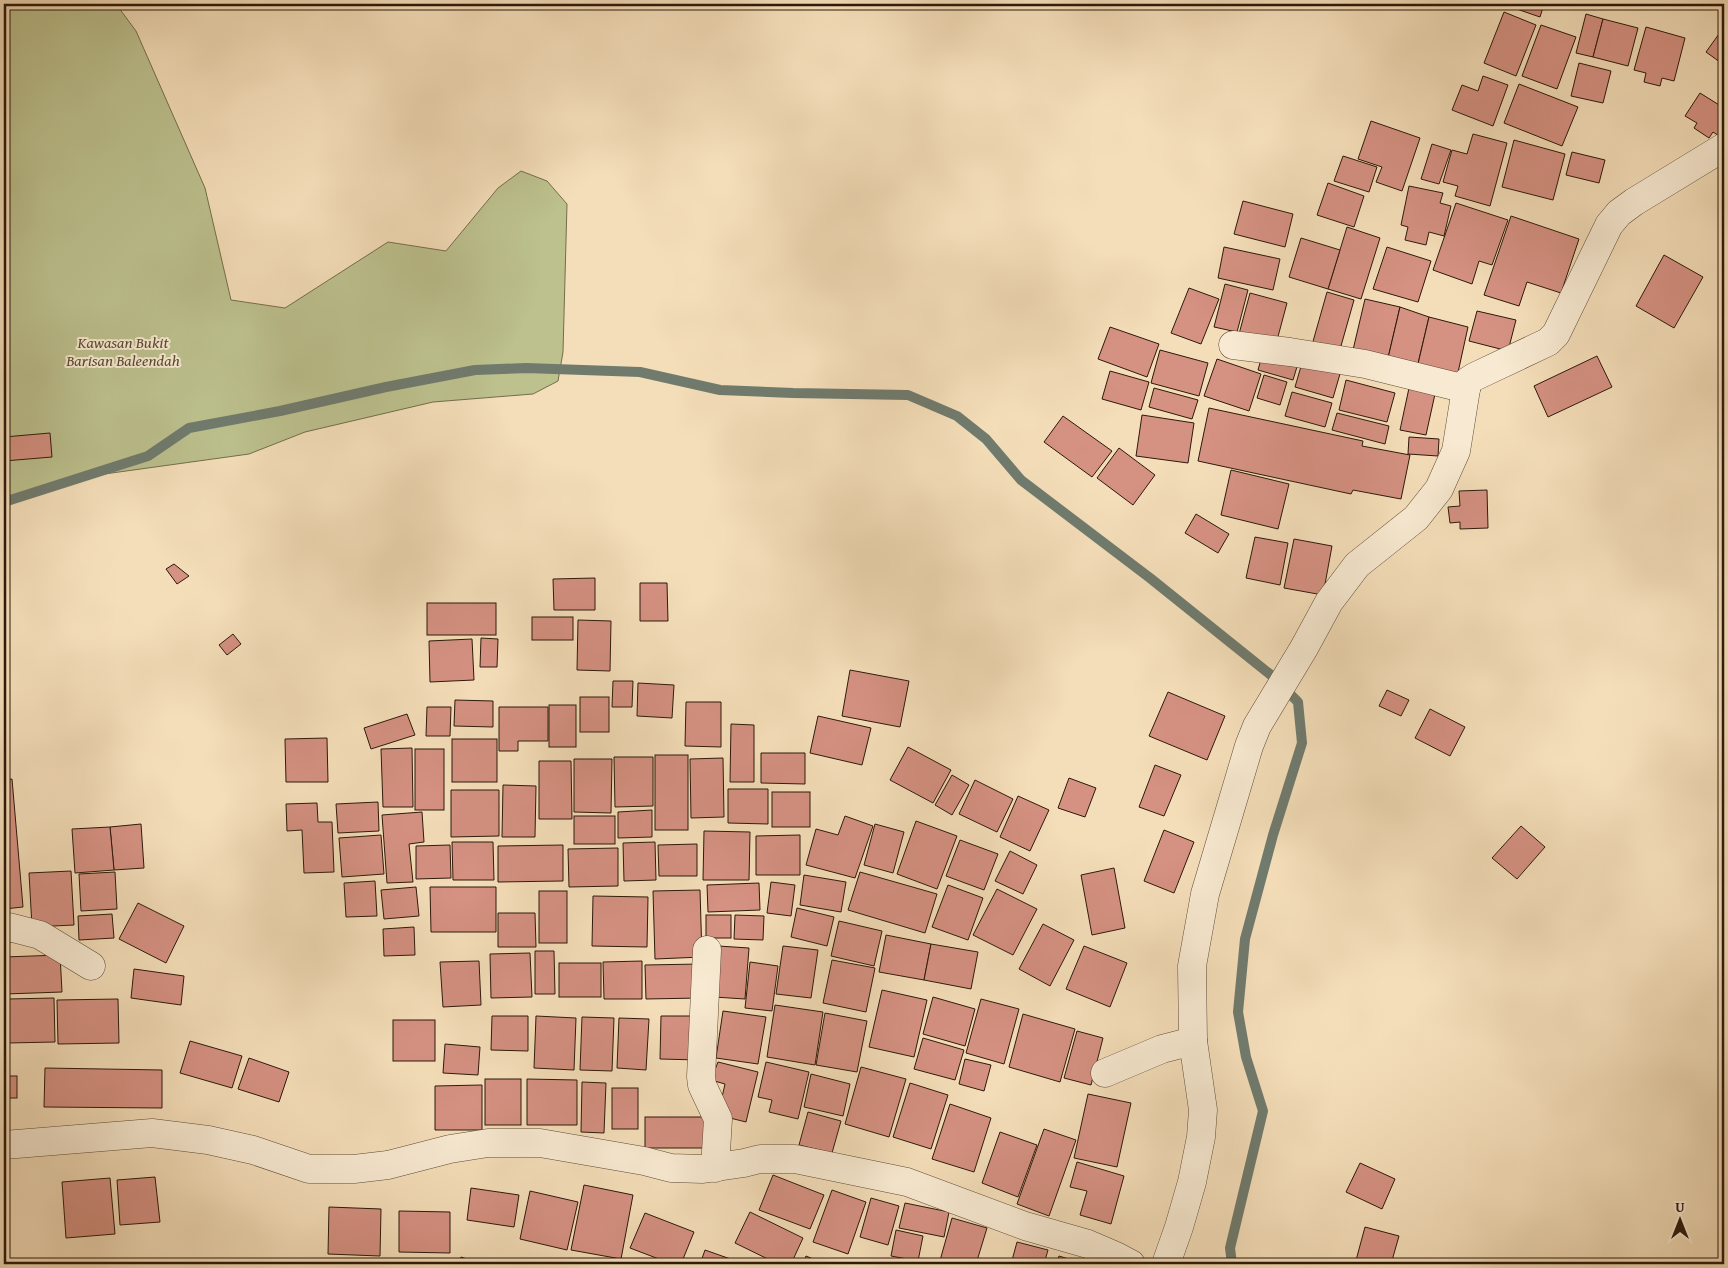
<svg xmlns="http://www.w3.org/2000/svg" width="1728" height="1268" font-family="'Gentium Book Plus',serif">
<rect width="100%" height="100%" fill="#f4deb9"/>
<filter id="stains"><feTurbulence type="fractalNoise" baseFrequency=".004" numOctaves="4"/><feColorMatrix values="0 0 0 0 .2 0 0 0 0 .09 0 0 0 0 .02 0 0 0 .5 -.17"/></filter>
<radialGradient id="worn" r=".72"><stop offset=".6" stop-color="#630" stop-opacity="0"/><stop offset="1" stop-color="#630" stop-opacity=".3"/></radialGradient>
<polygon fill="#bcc18e" stroke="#746d4c" points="4,4 116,4 136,31 205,188 231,300 285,308 388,242 446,251 498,188 521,171 547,181 567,204 563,352 558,381 533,394 433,402 305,432 249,454 61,480 4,501"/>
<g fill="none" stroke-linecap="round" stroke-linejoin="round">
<polyline stroke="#707b6e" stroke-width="10" points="4,502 148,456 189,428 280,411 386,387 475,370 526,368 640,372 720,390 793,393 908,395 957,416 986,439 1021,480 1150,578 1271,675 1298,702 1302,743 1273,835 1245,939 1238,1012 1246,1057 1263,1111 1230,1248 1232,1264"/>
</g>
<g fill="#d59182" stroke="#2d190a">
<polygon points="1509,4 1544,4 1540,17 1508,6"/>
<polygon points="1504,12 1536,25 1516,76 1484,63"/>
<polygon points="1586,14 1603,19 1593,57 1576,53"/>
<polygon points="1603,19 1638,28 1628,66 1593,57"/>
<polygon points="1541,25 1576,37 1557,89 1522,76"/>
<polygon points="1646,27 1685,38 1674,81 1662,78 1660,86 1644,82 1646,73 1634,70"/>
<polygon points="1724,27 1724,65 1706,52"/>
<polygon points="1579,63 1611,71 1603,103 1571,96"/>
<polygon points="1483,76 1508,85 1493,126 1452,110 1462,85 1478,91"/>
<polygon points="1519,84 1578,107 1562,146 1504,123"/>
<polygon points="1700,93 1724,108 1724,139 1713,132 1709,138 1694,128 1697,123 1685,116"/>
<polygon points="1371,121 1420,138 1402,191 1376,182 1382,167 1358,159"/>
<polygon points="1473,134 1507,143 1490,206 1455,196 1458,186 1443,182 1452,150 1467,154"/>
<polygon points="1514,140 1565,154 1553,200 1502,187"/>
<polygon points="1432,144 1451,150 1439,184 1421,179"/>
<polygon points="1572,152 1605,160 1599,183 1566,175"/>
<polygon points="1343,156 1377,167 1369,192 1334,181"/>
<polygon points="1328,183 1364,196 1354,227 1317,215"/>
<polygon points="1409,186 1443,193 1440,203 1451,206 1444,236 1429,232 1426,245 1405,240 1408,227 1401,225"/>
<polygon points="1243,201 1293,214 1285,247 1234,234"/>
<polygon points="1456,203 1508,220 1492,265 1479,261 1472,284 1433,270"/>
<polygon points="1511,216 1579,239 1561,293 1527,282 1519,306 1484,295"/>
<polygon points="1347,227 1380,238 1361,299 1328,289"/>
<polygon points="1301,238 1340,250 1328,289 1289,277"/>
<polygon points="1224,247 1280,259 1273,290 1218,278"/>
<polygon points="1387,247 1431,261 1418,302 1373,289"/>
<polygon points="1664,255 1703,277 1674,328 1636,306"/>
<polygon points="1225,284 1248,290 1237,332 1214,327"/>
<polygon points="1189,288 1219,299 1201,344 1171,333"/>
<polygon points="1327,292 1354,300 1339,353 1312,345"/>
<polygon points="1250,293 1287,303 1276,344 1239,334"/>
<polygon points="1365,299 1400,307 1388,358 1353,350"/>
<polygon points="1400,307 1429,317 1417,368 1388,358"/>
<polygon points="1477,311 1516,320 1508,351 1469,341"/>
<polygon points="1429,317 1468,327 1457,377 1417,368"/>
<polygon points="1110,327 1159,344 1147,377 1098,359"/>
<polygon points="1160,350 1208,363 1199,396 1151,383"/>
<polygon points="1263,352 1299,360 1293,380 1258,370"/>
<polygon points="1304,356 1342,367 1333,398 1295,387"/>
<polygon points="1597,356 1612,387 1548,417 1534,386"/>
<polygon points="1217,359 1261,374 1249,411 1204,396"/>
<polygon points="1110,371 1149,382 1141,410 1102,399"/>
<polygon points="1264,375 1287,382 1280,405 1257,398"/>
<polygon points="1346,380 1395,393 1387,422 1339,410"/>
<polygon points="1154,388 1198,400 1192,419 1149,407"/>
<polygon points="1409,388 1435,394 1426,435 1400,430"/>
<polygon points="1292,392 1332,403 1325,427 1285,416"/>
<polygon points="1209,408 1363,441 1362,446 1410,455 1401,499 1353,490 1351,494 1198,461"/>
<polygon points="1337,413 1389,426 1385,444 1332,430"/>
<polygon points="1142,415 1194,423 1188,463 1136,456"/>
<polygon points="1063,416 1112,451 1092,477 1044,442"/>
<polygon points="50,433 52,457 4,461 4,437"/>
<polygon points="1409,437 1439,439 1438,456 1408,454"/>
<polygon points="1119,448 1155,475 1133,505 1097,478"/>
<polygon points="1231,470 1289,484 1278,529 1221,515"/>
<polygon points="1487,490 1488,528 1460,529 1460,522 1450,523 1448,507 1460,506 1459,491"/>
<polygon points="1196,514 1229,534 1218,553 1185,533"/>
<polygon points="1255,537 1288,543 1280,585 1246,578"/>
<polygon points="1294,539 1332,546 1323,595 1284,588"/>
<polygon points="174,564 189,576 177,584 166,569"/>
<polygon points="595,578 595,610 554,610 553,579"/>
<polygon points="640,583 667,583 668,621 640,621"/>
<rect x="427" y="603" width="69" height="32"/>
<rect x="532" y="617" width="41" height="23"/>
<polygon points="578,620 611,621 610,671 577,670"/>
<polygon points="233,634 241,644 227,655 219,645"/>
<polygon points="481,638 498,639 497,667 480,667"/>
<polygon points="472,639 474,680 430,682 429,641"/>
<polygon points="850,670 909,681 900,727 842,716"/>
<polygon points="613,681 633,681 632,707 612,707"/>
<polygon points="638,683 674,685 672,718 637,716"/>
<polygon points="1387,690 1409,700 1401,716 1379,706"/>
<polygon points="1168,692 1225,716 1207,760 1149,736"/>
<rect x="580" y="697" width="29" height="35"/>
<polygon points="455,700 493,701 493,727 454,726"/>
<polygon points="686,702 721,702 721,747 685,746"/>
<rect x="549" y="705" width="27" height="42"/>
<polygon points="427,707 451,707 450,736 426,736"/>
<polygon points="499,707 548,707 548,741 518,741 518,751 499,751"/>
<polygon points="1430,709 1465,727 1450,756 1415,738"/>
<polygon points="407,714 415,735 371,749 364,728"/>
<polygon points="818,716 871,728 862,765 810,753"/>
<polygon points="731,724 754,725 754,782 730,782"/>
<polygon points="327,738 328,782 286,782 285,739"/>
<rect x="452" y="739" width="45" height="43"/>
<polygon points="908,747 951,770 933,803 890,780"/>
<polygon points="412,748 413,807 383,807 381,749"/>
<rect x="415" y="749" width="29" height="61"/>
<polygon points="761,753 805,753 805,784 761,783"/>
<rect x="655" y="755" width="33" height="75"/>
<polygon points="614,757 653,757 653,806 615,807"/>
<polygon points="723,758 724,817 691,818 690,759"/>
<polygon points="574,759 612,759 611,813 574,812"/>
<polygon points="539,761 571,761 572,819 539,819"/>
<polygon points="1155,765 1181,775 1164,816 1139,807"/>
<polygon points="952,775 969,785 952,815 935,805"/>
<polygon points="1069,778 1096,788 1085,817 1058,808"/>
<polygon points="12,779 23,907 4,909 4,780"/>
<polygon points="975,780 1013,799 997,832 959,814"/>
<polygon points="503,785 536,786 535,837 502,837"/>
<polygon points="728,789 768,789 768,824 728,823"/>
<polygon points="451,790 499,790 499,836 451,837"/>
<rect x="772" y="792" width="38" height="35"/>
<polygon points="1018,796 1049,810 1030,851 1000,837"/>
<polygon points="378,802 379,831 338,833 336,804"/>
<polygon points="317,803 318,822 332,822 334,872 304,873 302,830 287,831 286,804"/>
<polygon points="652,810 652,837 618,838 618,812"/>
<polygon points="422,812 424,842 409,844 413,882 387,883 382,815"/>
<rect x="574" y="816" width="41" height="28"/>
<polygon points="845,816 873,826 855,878 806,865 816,829 838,835"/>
<polygon points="916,821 957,836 937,889 897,874"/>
<polygon points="141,824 144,868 114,870 110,827"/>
<polygon points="875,824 904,832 893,873 864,865"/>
<polygon points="1521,826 1545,847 1517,879 1492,858"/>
<polygon points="110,827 114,870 75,873 72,829"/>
<polygon points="1164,830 1194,842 1174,893 1144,881"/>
<polygon points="704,831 750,832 749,880 703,880"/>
<polygon points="381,835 384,874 342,877 339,838"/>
<polygon points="800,835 800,875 756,875 756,836"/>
<polygon points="960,840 998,854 984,890 946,876"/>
<polygon points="452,842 493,842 494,880 453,880"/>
<polygon points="655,842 656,880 624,881 623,843"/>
<polygon points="697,844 697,876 659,876 658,845"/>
<polygon points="450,845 451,878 416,879 416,846"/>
<polygon points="563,845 563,881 498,882 498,846"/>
<polygon points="618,848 618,886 569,887 568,849"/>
<polygon points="1010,851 1037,865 1023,894 995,881"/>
<polygon points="1114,868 1125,928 1092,935 1081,875"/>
<polygon points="71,871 74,925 32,927 29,873"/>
<polygon points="115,872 117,909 81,911 79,874"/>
<polygon points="860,872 937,894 925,933 848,910"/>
<polygon points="804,875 846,882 841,912 800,905"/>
<polygon points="375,881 377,916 346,917 344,883"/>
<polygon points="771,882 795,885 791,916 767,913"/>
<polygon points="759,883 760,910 708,912 707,885"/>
<polygon points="948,885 983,898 968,940 932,927"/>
<polygon points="416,887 419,916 384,919 381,890"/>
<polygon points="430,887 496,887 496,932 431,932"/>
<polygon points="997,889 1037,909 1013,955 973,935"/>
<polygon points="700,890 702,957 655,959 653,891"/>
<rect x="539" y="891" width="28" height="52"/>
<polygon points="593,896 648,897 647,947 592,946"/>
<polygon points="138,903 184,926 166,963 119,939"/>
<polygon points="797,908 834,917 827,946 791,937"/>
<polygon points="498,913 535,913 536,947 498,947"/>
<polygon points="112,914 114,938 79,940 78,916"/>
<rect x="706" y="915" width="25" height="23"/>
<polygon points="735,915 764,916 763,940 734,939"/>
<polygon points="839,921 882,931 874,966 831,956"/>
<polygon points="1043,924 1074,940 1050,986 1019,969"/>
<polygon points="414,927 415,955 384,956 383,929"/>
<polygon points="886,935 931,944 924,980 879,972"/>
<polygon points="931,944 978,952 971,989 924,980"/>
<polygon points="718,946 749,948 745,999 714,997"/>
<polygon points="783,946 818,950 811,998 776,994"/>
<polygon points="1084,946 1127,963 1110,1007 1066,989"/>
<polygon points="535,951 554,951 555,994 535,994"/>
<polygon points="530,953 532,997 491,998 490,954"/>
<polygon points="60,955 62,992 5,994 4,957"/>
<polygon points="832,960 875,968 866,1012 823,1003"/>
<polygon points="479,961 481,1005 443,1007 440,962"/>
<polygon points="642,961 642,999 604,999 603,962"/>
<polygon points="750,962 778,966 772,1011 745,1008"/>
<rect x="559" y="963" width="42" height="34"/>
<polygon points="700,964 700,998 646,999 645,965"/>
<polygon points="134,969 184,976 181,1005 131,998"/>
<polygon points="882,990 927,1000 914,1057 869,1047"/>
<polygon points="933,997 975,1009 965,1046 923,1034"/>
<polygon points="54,998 55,1042 8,1043 8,999"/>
<polygon points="118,999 119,1043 58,1044 57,1000"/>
<polygon points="981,999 1019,1009 1004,1064 966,1053"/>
<polygon points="775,1005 823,1012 815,1065 767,1057"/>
<polygon points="723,1011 766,1017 758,1064 716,1058"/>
<polygon points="825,1013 867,1021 857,1072 816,1065"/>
<polygon points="1023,1014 1075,1029 1060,1082 1009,1067"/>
<polygon points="492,1016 528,1016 528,1051 491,1050"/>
<polygon points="536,1016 576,1018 574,1070 534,1068"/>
<polygon points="661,1016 700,1016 699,1060 660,1059"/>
<polygon points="582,1017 614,1018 612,1071 580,1070"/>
<polygon points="619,1018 649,1019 646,1070 617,1068"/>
<rect x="393" y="1020" width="42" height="41"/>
<polygon points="1077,1031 1103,1038 1091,1085 1064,1078"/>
<polygon points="923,1038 964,1050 955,1080 914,1069"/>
<polygon points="190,1041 242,1056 232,1088 180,1073"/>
<polygon points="445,1044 480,1047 478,1075 443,1073"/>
<polygon points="249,1058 289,1072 279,1102 238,1089"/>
<polygon points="965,1059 991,1065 984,1091 959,1084"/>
<polygon points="718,1062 758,1072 746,1122 718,1115 725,1084 711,1080"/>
<polygon points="766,1062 809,1072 798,1119 769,1112 772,1100 758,1097"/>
<polygon points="861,1067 906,1079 889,1137 845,1124"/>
<polygon points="45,1068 162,1070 162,1108 44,1107"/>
<polygon points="811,1074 850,1084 843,1116 804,1107"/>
<rect x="4" y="1076" width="13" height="22"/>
<rect x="485" y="1079" width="36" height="46"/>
<polygon points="527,1079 577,1080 577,1125 527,1125"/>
<polygon points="582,1082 606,1083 604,1133 581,1132"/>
<polygon points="910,1083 948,1095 931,1149 893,1137"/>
<polygon points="482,1085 482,1130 435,1130 435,1086"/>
<rect x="612" y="1088" width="26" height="41"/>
<polygon points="1088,1094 1131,1103 1117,1167 1074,1158"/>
<polygon points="950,1104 991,1118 974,1172 932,1159"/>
<polygon points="808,1112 841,1121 832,1153 799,1145"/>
<rect x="645" y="1117" width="67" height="31"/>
<polygon points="1044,1129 1076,1140 1049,1216 1017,1204"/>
<polygon points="1000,1132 1037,1145 1018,1197 982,1183"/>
<polygon points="1077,1162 1124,1176 1111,1224 1080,1215 1087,1191 1070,1187"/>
<polygon points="1360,1163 1395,1179 1382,1209 1346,1192"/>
<polygon points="773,1175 824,1195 810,1229 759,1210"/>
<polygon points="155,1177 160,1222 120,1225 117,1180"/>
<polygon points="110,1178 115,1234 66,1238 62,1182"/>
<polygon points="584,1185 633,1195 621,1259 571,1250"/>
<polygon points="471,1188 519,1195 514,1227 467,1220"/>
<polygon points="832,1190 866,1202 848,1254 813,1242"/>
<polygon points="530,1191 578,1202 567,1250 520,1239"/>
<polygon points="871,1198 899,1206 888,1245 860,1237"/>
<polygon points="905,1203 949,1212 944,1237 899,1228"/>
<polygon points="329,1207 381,1209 380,1256 328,1254"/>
<polygon points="399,1211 450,1212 450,1253 399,1252"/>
<polygon points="750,1212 803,1238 791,1264 778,1264 735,1243"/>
<polygon points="645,1213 694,1232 681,1264 672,1264 630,1248"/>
<polygon points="952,1218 987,1228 976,1264 939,1264"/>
<polygon points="1365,1227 1399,1236 1391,1264 1355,1264"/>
<polygon points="896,1230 923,1236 918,1261 891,1256"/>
<polygon points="1017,1242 1048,1250 1044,1264 1011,1264"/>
<polygon points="705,1250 739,1262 739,1264 700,1264"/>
<polygon points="806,1256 825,1264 803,1264"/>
<polygon points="1059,1256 1085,1264 1056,1264"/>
<polygon points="461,1257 482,1264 458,1264"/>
</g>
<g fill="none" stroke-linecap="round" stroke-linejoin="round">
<g stroke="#5f4a36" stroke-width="29">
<g id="minor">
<polyline points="1233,345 1290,352 1365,364 1466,389"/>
<polyline points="4,930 9,927 40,935 91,966"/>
<polyline points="707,950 701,1077 702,1085 718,1119 715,1168"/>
<polyline points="1105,1073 1162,1049 1193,1041"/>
<polyline points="4,1145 152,1133 208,1140 253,1150 309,1169 354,1169 388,1165 450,1149 488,1143 540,1143 644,1161 671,1168 703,1169 744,1163 760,1159 795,1159 907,1182 1025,1226 1088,1244 1116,1256 1131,1264"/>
<polyline points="1166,1264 1179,1227 1192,1182 1201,1137 1203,1110 1193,1041 1192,966 1205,894 1249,746 1257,726 1304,648 1329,602 1357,565 1416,518 1439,489 1456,451 1466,389 1468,381 1474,377 1548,342 1556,334 1609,225 1619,213 1634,202 1724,147"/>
</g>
</g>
<use href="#minor" stroke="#f8ead2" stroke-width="28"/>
</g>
<g text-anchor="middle" stroke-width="4" stroke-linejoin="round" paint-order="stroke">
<g font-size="16" font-style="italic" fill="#584b32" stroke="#f8ead2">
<text x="123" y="348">Kawasan Bukit<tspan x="123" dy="18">Barisan Baleendah</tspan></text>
</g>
</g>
<rect width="1728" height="1268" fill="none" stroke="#f4deb9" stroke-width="20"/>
<rect x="5" y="5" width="1718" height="1258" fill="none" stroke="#2d190a" stroke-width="2.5"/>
<rect x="10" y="10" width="1708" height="1248" fill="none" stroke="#2d190a"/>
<g transform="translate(1680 1220)" stroke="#f8ead2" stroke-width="4" paint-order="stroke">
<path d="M0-4L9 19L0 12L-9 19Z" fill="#2d190a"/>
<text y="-8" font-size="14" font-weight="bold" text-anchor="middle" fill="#2d190a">U</text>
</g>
<rect width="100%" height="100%" filter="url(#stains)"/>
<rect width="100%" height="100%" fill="url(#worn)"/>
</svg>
